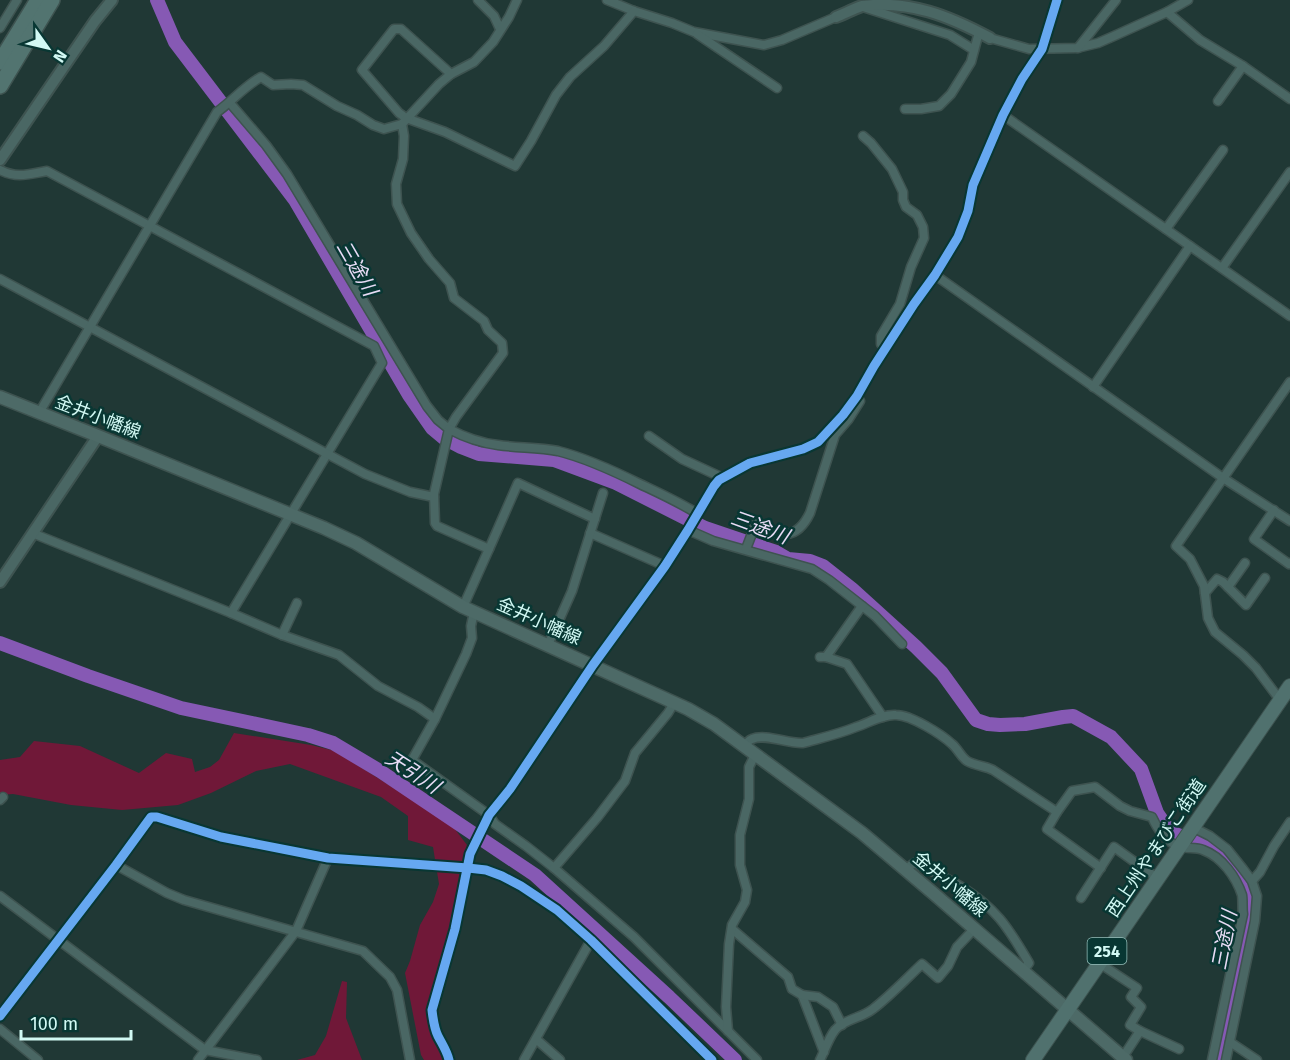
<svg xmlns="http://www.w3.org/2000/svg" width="1290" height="1060" font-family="'Fira Sans','Noto Sans JP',sans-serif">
<rect width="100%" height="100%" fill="#203835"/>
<g fill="#701838">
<polygon points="234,733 311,745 335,751 451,824 467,845 452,929 429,1013 446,1060 424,1060 421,1055 405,973 410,961 420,925 433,902 439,884 433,847 408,840 408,816 381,797 290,764 256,771 211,793 178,805 122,810 71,805 13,794 0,795 0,760 20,757 34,741 80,746 139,773 166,753 192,759 195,772 210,767 219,760"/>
<polygon points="342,981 347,982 346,1018 362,1060 297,1060 315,1055 326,1036"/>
</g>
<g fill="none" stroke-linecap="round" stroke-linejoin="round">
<g stroke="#8659b4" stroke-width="14">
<polyline points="157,0 175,42 295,200 409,395 432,428 444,438 461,447 479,454 554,460 616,483 705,528 776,552 788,559 810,561 823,566 852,589 916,647 942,673 976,720 988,724 1000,725 1025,724 1063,717 1073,716 1111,737 1141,769 1157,813 1166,826 1173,833 1215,849 1237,870 1246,883 1251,901 1249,918 1237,982 1220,1060"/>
<polyline points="0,643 88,676 181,708 308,735 333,743 380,771 535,875 669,997 735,1060"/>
</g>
<g stroke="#3e5350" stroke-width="11">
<g id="minor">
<polyline points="478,0 494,16 500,29"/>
<polyline points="607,0 634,11 672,23 694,32 764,45 782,40 836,17"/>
<polyline points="863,7 950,35 974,50"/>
<polyline points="1167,12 1200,40 1243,66 1290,99"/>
<polyline points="0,28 17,0"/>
<polyline points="697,34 777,88"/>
<polyline points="990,38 1029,49 1077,48 1098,43 1114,36 1167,12 1188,0"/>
<polyline points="1078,48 1116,0"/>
<polyline points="451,74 401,29 394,29 362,70 399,113 406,118 445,132 515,166 531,141 556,95 570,77 604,46 634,11"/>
<polyline points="1218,101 1243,66"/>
<polyline points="230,103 266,145 287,174 427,406 438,420 449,429 456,417 503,353 502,343 488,330 484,321 454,298 450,283 429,259 411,233 397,204 396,184 403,159 404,136 402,124"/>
<polyline points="905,109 921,109 939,106 951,94 971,62 979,32"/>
<polyline points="1003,115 1290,316"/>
<polyline points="863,136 871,143 892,169 903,192 903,200 906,207 917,215 923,227 924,238 911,267 900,304 881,336 881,344 885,348"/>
<path d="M0 170C18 179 29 174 47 171L374 346 382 363 231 613"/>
<polyline points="1166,229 1223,150"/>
<polyline points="1222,268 1290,172"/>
<polyline points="935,275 1223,478 1290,521"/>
<polyline points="0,279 365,474 410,492 434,497"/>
<polyline points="1093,387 1190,246"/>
<path d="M39 413 217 112C232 101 245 86 261 77L273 85 291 84 303 85 337 106 357 115 373 125 384 129 402 124 439 84 451 74 474 62 493 42 509 17 517 0"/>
<polyline points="649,436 682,459 723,478"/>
<polyline points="1274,510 1254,539 1289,564 1290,563"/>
<polyline points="688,530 713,541 812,569 829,580 875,616 902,644"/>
<polyline points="32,533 231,613 282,635 339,655 378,686 418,707 435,719"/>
<polyline points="590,533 665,566"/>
<polyline points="489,549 518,483 595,519"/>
<path d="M746 549 756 523C779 539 797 540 810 513L835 435 848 420 860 401"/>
<polyline points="1228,587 1245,563"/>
<polyline points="1205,593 1217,579 1223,582 1246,605 1265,578"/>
<path d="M463 607 489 549 437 526 435 523 434 494 449 429C464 437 481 443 498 445 518 448 538 447 558 451 586 458 614 471 640 484 659 493 679 502 698 514"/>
<polyline points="474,612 471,626 472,638 466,654 435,719 412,760 489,815 495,824 526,846 554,868 634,937 757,1060"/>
<polyline points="282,635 297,603"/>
<polyline points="548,645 572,591 603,493"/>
<polyline points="820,657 826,657 847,664 883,717"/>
<polyline points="826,657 862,606"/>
<polyline points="1280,700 1256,668 1243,655 1215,632 1208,618 1204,586 1190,559 1176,546 1290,382"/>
<path d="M744 745C747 743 749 740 752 739 765 733 788 744 803 743 821 738 839 734 856 727 869 723 882 714 896 715 911 715 941 734 952 744 958 749 961 757 967 761 976 766 985 766 993 770L1057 812 1072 791 1095 787 1120 806 1130 811 1152 817C1157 829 1167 843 1180 847 1188 849 1196 847 1203 850 1222 857 1236 877 1242 895 1243 901 1242 908 1243 914L1212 1060"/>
<polyline points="0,800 3,797"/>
<polyline points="1057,812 1047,829 1101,868"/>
<polyline points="1192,827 1210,836 1227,849 1243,869 1252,881 1257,896 1255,921 1226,1060"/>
<polyline points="116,865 167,893 184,900 363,951 390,977 397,990 410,1060"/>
<polyline points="554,868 597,818 625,781 635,753 668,713 674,703"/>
<path d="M905 870 914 863C946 877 977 892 1000 919 1011 932 1020 948 1029 963L1023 971"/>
<polyline points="1252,881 1260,872 1274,846 1290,822"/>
<polyline points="0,896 205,1050 257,1060"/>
<polyline points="1081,898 1114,847 1157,878"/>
<polyline points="732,929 788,977 792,989 802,995 824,1052"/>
<polyline points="1099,963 1137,988 1131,997 1141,1007 1130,1025 1140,1031"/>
<polyline points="802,995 818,997 833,1007 842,1025"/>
<polyline points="0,1016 116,865 151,817 157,817 221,837 328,858 468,868 486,870 502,876 521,886 557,910 591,940 712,1060"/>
<polyline points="0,1029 38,1060"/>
<polyline points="728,1031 726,1007 729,944 732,925 745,902 747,890 740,865 740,835 749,799 749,767 755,755"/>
<polyline points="536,1039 560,1060"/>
<polyline points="1230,1042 1257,1060"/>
<polyline points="1123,1057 1140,1031 1179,1049"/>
<polyline points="198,1060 296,931 328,858"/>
<path d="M449 1060C447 1051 442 1044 438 1036 434 1028 433 1019 432 1010L455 929 470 854 489 815 510 789 593 665 665 566 688 530 714 486 719 480 750 463 803 449 818 442 843 415 857 396 874 366 914 304 935 275 958 237 968 211 973 185 1003 115 1022 79 1042 49 1057 0"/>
<polyline points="524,1060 591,940"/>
<path d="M820 1060C825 1050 828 1039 835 1030 844 1019 862 1018 873 1009 890 996 906 979 922 964L938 978 948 966 957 947 975 928"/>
</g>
</g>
<g stroke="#3e5350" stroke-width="14">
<g id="tertiary">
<path d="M836 17C844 14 853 9 862 6 910 0 949 16 990 38"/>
<polyline points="0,160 95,21 112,0"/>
<polyline points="0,582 98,436"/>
</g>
</g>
<g stroke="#3e5350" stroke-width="15">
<polyline id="secondary" points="0,397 98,436 324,528 356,543 463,607 688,709 714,724 862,833 933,893 1126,1060"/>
</g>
<g stroke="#3e5350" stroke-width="16">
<polyline id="trunk" points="1033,1060 1290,686"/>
</g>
<g stroke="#3e5350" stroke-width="18">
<g id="motorway">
<polyline points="0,62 38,0"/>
<polyline points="0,86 52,0"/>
</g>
</g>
<use href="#minor" stroke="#4a6764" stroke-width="8"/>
<use href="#tertiary" stroke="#4a6764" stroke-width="10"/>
<use href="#secondary" stroke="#4d6a67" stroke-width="12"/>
<use href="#trunk" stroke="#50716e" stroke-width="14"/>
<use href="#motorway" stroke="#527470" stroke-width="15"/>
<g stroke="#083733" stroke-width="13">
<g id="cycleway">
<polyline points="0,1016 116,865 151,817 157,817 221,837 328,858 468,868 486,870 502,876 521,886 557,910 591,940 712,1060"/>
<path d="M449 1060C447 1051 442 1044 438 1036 434 1028 433 1019 432 1010L455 929 470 854 489 815 510 789 593 665 665 566 688 530 714 486 719 480 750 463 803 449 818 442 843 415 857 396 874 366 914 304 935 275 958 237 968 211 973 185 1003 115 1022 79 1042 49 1057 0"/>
</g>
</g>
<use href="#cycleway" stroke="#66a8f1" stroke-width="9"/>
</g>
<g text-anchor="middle" stroke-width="5" stroke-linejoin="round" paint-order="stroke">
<rect fill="#083733" stroke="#95bfba" stroke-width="1.5" x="1087.5" y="938" width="39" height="26" rx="4.5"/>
<g font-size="16" font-weight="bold" fill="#d2f9f4">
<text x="1107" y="957">254</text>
</g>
<g font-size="18" fill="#d2f9f4" stroke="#083733">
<text transform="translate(98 417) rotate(21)" y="6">金井小幡線</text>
<text transform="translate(539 621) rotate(24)" y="6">金井小幡線</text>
<text transform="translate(1156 848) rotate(-56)" y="6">西上州やまびこ街道</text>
<text transform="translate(950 884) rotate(40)" y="6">金井小幡線</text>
</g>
<g font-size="20" font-style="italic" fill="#e8dcf6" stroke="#083733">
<text transform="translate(357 268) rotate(60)" y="7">三途川</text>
<text transform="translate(760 527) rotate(20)" y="7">三途川</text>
<text transform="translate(413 772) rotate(33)" y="7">天引川</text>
<text transform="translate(1224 940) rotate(-79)" y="7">三途川</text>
</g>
</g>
<g transform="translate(48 48) rotate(124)" stroke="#083733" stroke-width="4.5" paint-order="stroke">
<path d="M0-4.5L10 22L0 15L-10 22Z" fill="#d2f9f4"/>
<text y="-9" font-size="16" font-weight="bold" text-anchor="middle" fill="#d2f9f4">N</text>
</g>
<path d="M21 1030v9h110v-9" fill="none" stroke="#d2f9f4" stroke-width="3"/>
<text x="30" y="1030" font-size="18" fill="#d2f9f4" stroke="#083733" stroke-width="4.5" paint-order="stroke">100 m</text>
</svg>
